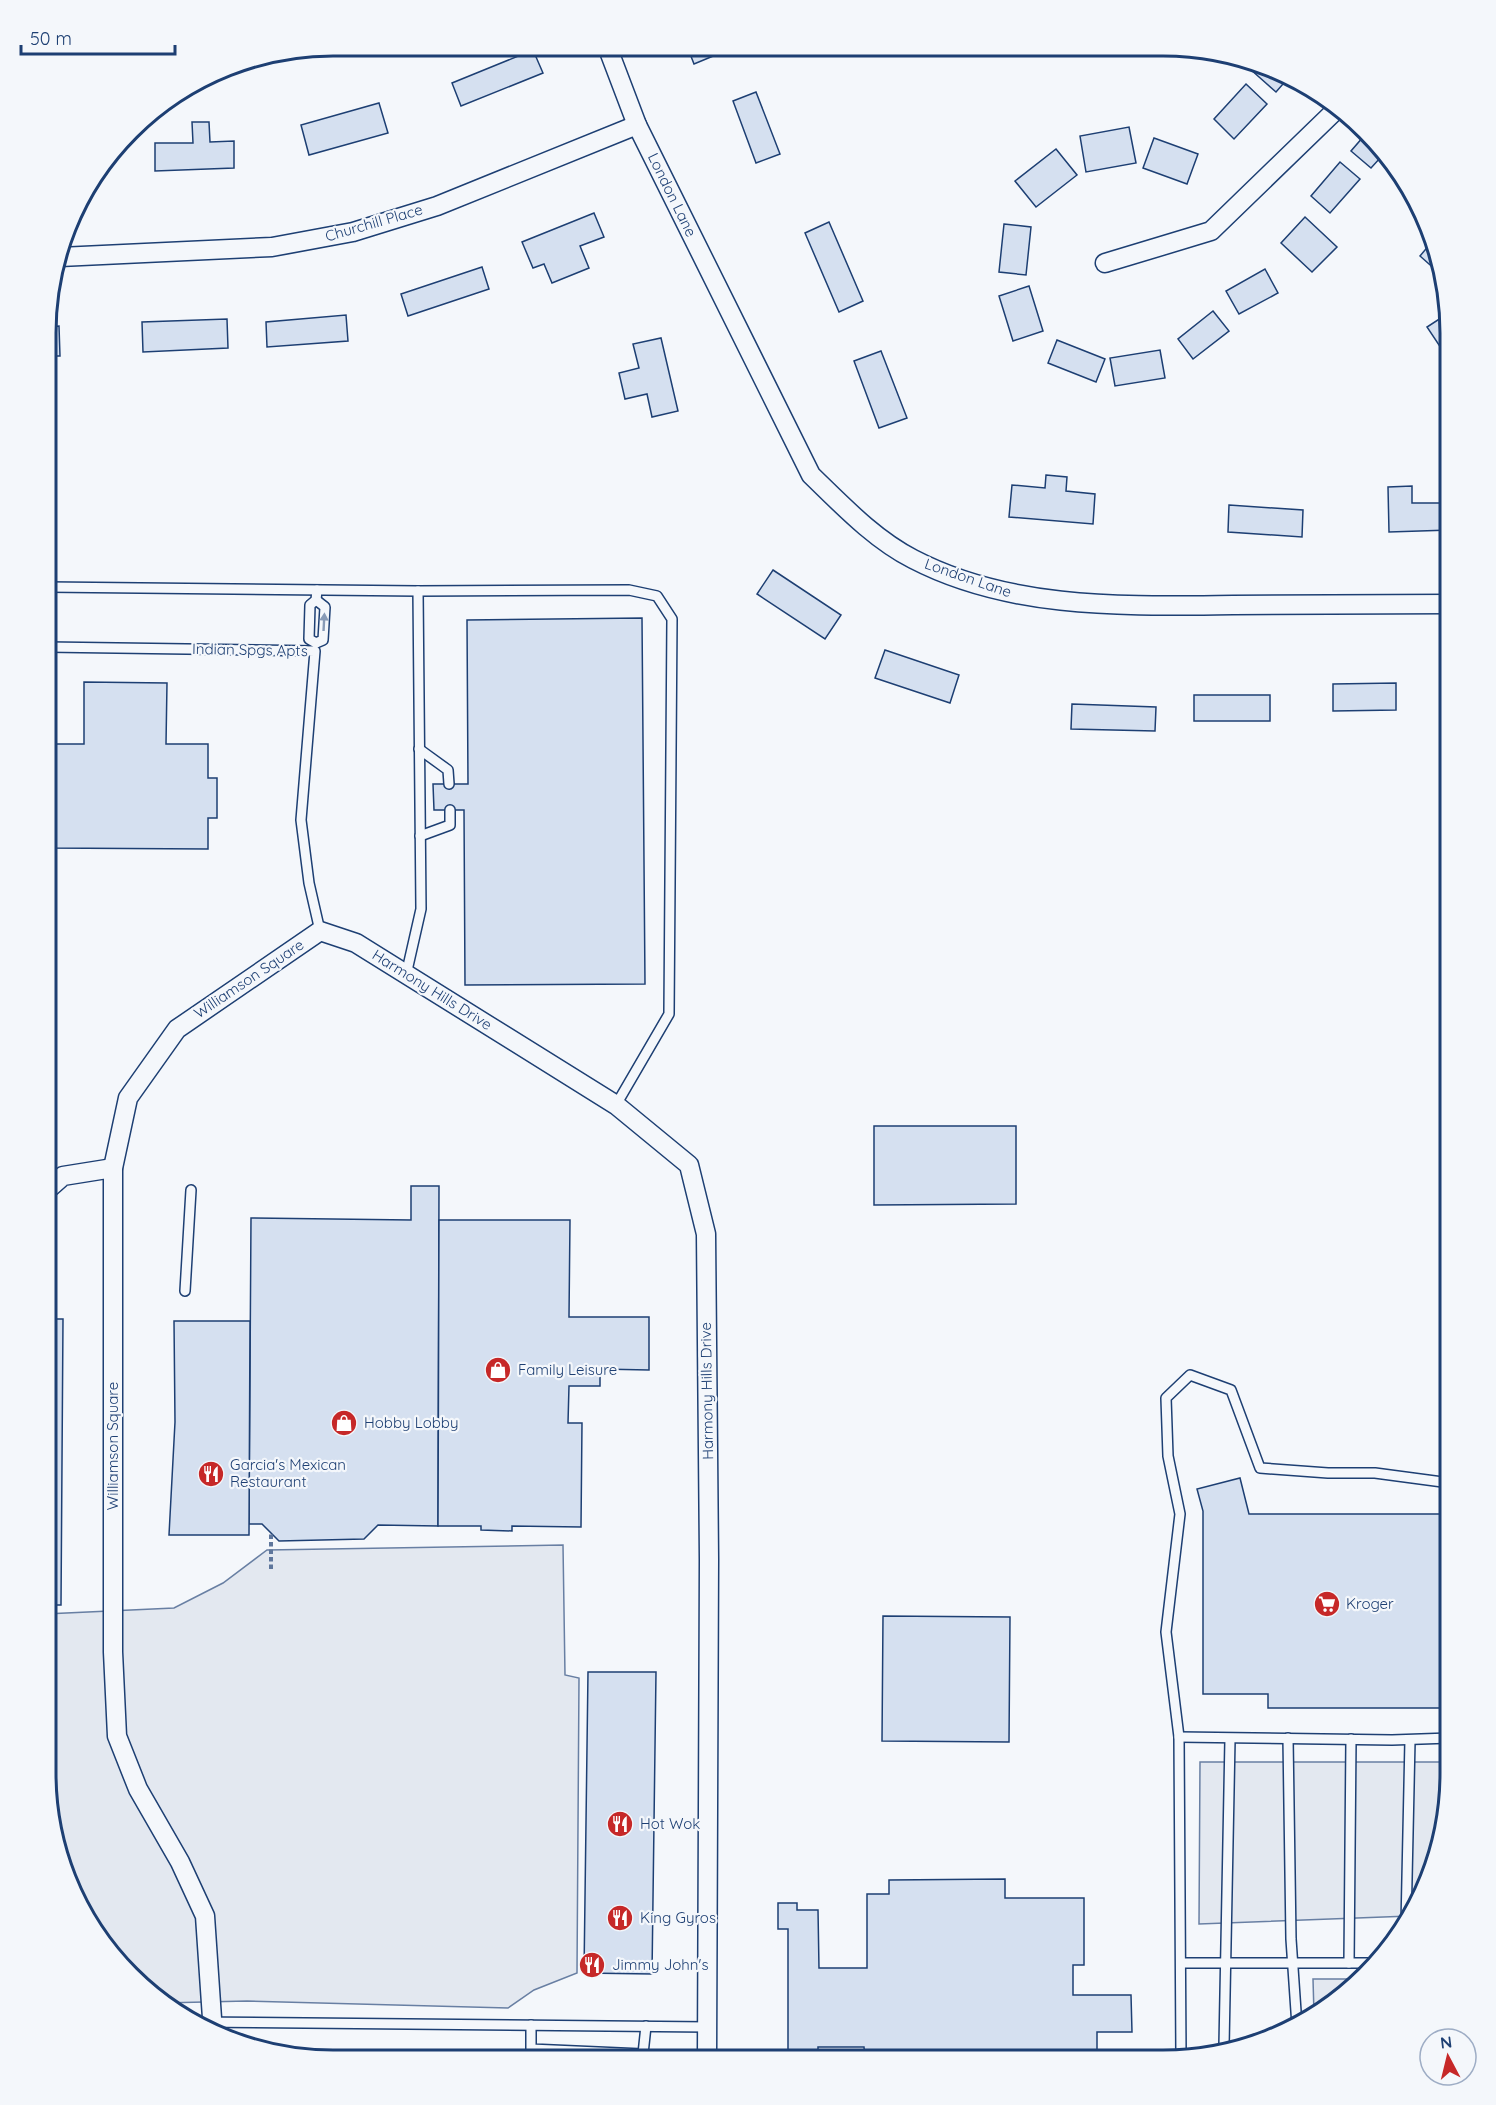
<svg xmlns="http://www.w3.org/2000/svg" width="1496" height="2105" font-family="Quicksand,sans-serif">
<rect width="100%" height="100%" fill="#f4f7fb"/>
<g fill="#e3e8f0" stroke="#687fa3" stroke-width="1.5">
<polygon points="563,1545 565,1675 579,1678 577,1973 534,1990 508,2008 247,2001 162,2003 158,2001 75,1899 45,1773 45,1614 174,1608 223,1583 267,1550"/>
<polygon points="1200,1762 1450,1762 1450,1792 1436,1865 1410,1916 1199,1924"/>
<polygon points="1313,1979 1361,1979 1353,1989 1314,2014"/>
</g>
<g fill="#d5e0f0" stroke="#1d3f73" stroke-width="1.5">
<polygon points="687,46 715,46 718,54 694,64"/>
<polygon points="533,50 543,73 461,106 452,83"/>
<polygon points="1256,62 1273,67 1290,76 1276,92 1250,69"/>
<polygon points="1246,84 1267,104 1234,139 1214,119"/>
<polygon points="756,92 780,154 756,163 733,101"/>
<polygon points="379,103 388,133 309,155 301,125"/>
<polygon points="192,122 209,122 210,142 234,141 234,168 155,171 155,143 193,143"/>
<polygon points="1129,127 1136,163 1086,172 1080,136"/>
<polygon points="1364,136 1381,157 1371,168 1351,151"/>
<polygon points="1154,138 1198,154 1187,184 1143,168"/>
<polygon points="1056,149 1077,175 1036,207 1015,181"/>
<polygon points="1340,162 1360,179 1330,213 1311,196"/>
<polygon points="594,213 604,237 580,246 589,268 552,283 544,264 533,268 522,242"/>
<polygon points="1305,217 1337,247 1312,272 1281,243"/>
<polygon points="829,222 863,301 839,312 805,233"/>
<polygon points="1004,224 1031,227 1026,275 999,272"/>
<polygon points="1430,244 1437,271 1420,256"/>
<polygon points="482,267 489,289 408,316 401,294"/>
<polygon points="1265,269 1278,293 1239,314 1226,291"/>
<polygon points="1029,286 1043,331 1013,341 999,296"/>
<polygon points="1213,311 1229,331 1193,359 1178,339"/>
<polygon points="1447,314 1451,332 1451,363 1427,327"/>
<polygon points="346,315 348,341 267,347 266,322"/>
<polygon points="227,319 228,348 143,352 142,322"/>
<polygon points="59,326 60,356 47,356 47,327"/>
<polygon points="661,338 678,411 652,417 647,394 625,399 619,373 639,368 633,344"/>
<polygon points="1057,340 1105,359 1096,382 1048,363"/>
<polygon points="1160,350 1165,378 1115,386 1110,358"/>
<polygon points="881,351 907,418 879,428 854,361"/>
<polygon points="1046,475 1067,477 1066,491 1095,494 1093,524 1009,517 1012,485 1045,488"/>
<polygon points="1412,486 1412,503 1449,503 1450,530 1389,532 1388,487"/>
<polygon points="1229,505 1303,510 1302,537 1228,532"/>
<polygon points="773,570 841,615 825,639 757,594"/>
<polygon points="642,618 645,984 465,985 464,810 434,810 433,784 468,784 467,620"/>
<polygon points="885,650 959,675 950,703 875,678"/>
<polygon points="84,682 167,683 166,744 208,744 208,778 217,778 217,818 208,818 208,849 47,848 47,744 84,744"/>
<polygon points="1396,683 1396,710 1333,711 1333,684"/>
<polygon points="1448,683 1451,683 1451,715 1448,714"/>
<rect x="1194" y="695" width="76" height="26"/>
<polygon points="1072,704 1156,707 1155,731 1071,729"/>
<polygon points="874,1126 1016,1126 1016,1204 874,1205"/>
<polygon points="411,1186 439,1186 438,1526 378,1525 364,1539 279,1541 262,1524 249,1524 251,1218 411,1220"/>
<polygon points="439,1220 570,1220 569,1317 649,1317 649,1370 600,1369 600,1386 569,1386 568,1423 582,1423 581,1527 512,1526 512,1531 481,1530 481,1526 438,1526"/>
<polygon points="46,1319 63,1319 61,1605 45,1605"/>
<polygon points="174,1321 250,1321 249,1535 169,1535 175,1422"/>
<polygon points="1240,1478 1249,1514 1450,1514 1450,1708 1268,1708 1268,1694 1203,1694 1203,1511 1197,1489"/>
<polygon points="883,1616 1010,1617 1009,1742 882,1741"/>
<polygon points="588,1672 656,1672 652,1974 584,1973"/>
<polygon points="1005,1879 1005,1898 1084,1898 1084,1965 1073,1965 1073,1995 1131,1995 1132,2032 1097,2032 1097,2060 865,2059 864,2047 818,2047 818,2059 788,2059 788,1929 778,1929 778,1903 797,1903 797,1910 818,1910 819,1968 867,1968 867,1894 889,1894 889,1880"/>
</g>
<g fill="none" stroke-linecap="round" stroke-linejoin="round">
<g stroke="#1d3f73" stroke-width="12">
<g id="service">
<polyline points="47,587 418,591"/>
<polyline points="316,600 325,607 323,640 316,643"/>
<polyline points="316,643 309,639 310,605 316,600 317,590"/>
<polyline points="47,647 315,651 301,820 309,883 320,931"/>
<polyline points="419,749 448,770 449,784"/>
<polyline points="420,836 450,825 450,810"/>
<polyline points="406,975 421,909 418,591 629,590 657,596 672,619 669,1014 616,1105"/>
<polyline points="185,1291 191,1190"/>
<polyline points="1179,1737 1392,1740 1450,1738"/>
<polyline points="1288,1738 1291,1939 1297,2026"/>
<polyline points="1406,1925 1410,1740"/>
<polyline points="1181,1963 1376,1963"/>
<polyline points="1349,1963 1351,1739"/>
<polyline points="194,2022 708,2027"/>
<polyline points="531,2025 531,2049 643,2054 644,2059"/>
<polyline points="1224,2046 1230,1739"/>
<polyline points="643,2054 646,2026"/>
<polyline points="1181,2056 1179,1737 1166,1632 1180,1514 1168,1456 1166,1398 1190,1375 1231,1390 1260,1468 1328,1473 1375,1473 1450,1483"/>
</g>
</g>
<g stroke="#1d3f73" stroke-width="21">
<g id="minor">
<path d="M607 46 637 125 811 475C842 505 874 539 913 559 1011 610 1125 606 1233 605 1305 605 1378 605 1451 604"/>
<polyline points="60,257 272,247 353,232 437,206 637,125"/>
<polyline points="1105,263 1211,231 1340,106"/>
<polyline points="46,1191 63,1176 113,1168"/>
<polyline points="213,2033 205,1916 180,1862 138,1789 117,1736 113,1652 113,1168 128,1098 177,1029 320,931 356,943 616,1105 689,1165 706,1234 709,1559 707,2059"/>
</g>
</g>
<polyline stroke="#5e769c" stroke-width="4" stroke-dasharray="4.5 3" stroke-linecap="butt" points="271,1569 271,1533"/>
<use href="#service" stroke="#f4f7fb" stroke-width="9"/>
<use href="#minor" stroke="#f4f7fb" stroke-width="18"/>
</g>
<defs><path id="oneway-solid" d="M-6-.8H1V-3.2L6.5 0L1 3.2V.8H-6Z" transform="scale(1.5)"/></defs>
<use fill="#889bb7" href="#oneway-solid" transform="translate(324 622) rotate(-87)"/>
<defs>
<g id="shop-disc" transform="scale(1.35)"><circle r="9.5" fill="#c62828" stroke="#f4f7fb"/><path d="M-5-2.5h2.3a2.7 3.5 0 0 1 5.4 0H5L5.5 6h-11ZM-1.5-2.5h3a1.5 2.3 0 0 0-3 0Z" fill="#fff"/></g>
<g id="restaurant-disc" transform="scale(1.35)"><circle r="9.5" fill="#c62828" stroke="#f4f7fb"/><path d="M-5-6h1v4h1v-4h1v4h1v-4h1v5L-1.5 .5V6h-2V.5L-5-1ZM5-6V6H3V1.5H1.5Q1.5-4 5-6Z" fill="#fff"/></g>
<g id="supermarket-disc" transform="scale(1.35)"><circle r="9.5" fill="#c62828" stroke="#f4f7fb"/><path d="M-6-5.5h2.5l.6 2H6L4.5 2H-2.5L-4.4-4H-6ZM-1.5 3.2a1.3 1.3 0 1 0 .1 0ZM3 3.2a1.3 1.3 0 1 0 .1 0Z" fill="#fff"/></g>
</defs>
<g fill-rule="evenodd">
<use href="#shop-disc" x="498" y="1370"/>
<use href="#shop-disc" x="344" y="1423"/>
<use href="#restaurant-disc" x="211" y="1474"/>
<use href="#supermarket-disc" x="1327" y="1604"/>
<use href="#restaurant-disc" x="620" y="1824"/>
<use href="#restaurant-disc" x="620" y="1918"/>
<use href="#restaurant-disc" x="592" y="1965"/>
</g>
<g text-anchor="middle" stroke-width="4.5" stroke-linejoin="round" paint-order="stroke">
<g font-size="15" fill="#1d3f73" stroke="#f4f7fb">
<text transform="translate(672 195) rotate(64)" y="5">London Lane</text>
<text transform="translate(374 223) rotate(-16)" y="5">Churchill Place</text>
<text transform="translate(968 578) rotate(19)" y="5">London Lane</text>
<text transform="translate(250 650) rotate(1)" y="5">Indian Spgs Apts</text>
<text transform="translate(249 979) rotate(-34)" y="5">Williamson Square</text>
<text transform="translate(432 990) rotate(32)" y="5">Harmony Hills Drive</text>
<text transform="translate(707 1391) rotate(-91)" y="5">Harmony Hills Drive</text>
<text transform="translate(113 1446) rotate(-90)" y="5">Williamson Square</text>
</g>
<g font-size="15" fill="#1d3f73" stroke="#f4f7fb" text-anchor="start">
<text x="518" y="1375">Family Leisure</text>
<text x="364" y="1428">Hobby Lobby</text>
<text x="230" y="1470">Garcia's Mexican<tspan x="230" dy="17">Restaurant</tspan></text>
<text x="1346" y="1609">Kroger</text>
<text x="640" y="1829">Hot Wok</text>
<text x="640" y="1923">King Gyros</text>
<text x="612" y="1970">Jimmy John's</text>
</g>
</g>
<path d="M0 0H1496V2105H0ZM333 56H1163A277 277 0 0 1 1440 333V1773A277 277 0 0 1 1163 2050H333A277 277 0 0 1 56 1773V333A277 277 0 0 1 333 56Z" fill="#f4f7fb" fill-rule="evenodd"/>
<path fill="none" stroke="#1d3f73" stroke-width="3" d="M333 56H1163A277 277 0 0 1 1440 333V1773A277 277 0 0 1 1163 2050H333A277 277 0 0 1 56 1773V333A277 277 0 0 1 333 56Z"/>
<g transform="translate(1448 2057) rotate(353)"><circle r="28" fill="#f4f7fb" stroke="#9eadc5" stroke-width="1.5"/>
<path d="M0-4.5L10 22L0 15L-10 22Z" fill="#c62828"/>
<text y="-9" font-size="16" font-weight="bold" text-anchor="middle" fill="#1d3f73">N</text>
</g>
<path d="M21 45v9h154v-9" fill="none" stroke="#1d3f73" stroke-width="3"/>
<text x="30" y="45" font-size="18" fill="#1d3f73" stroke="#f4f7fb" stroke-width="4.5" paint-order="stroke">50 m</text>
</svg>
